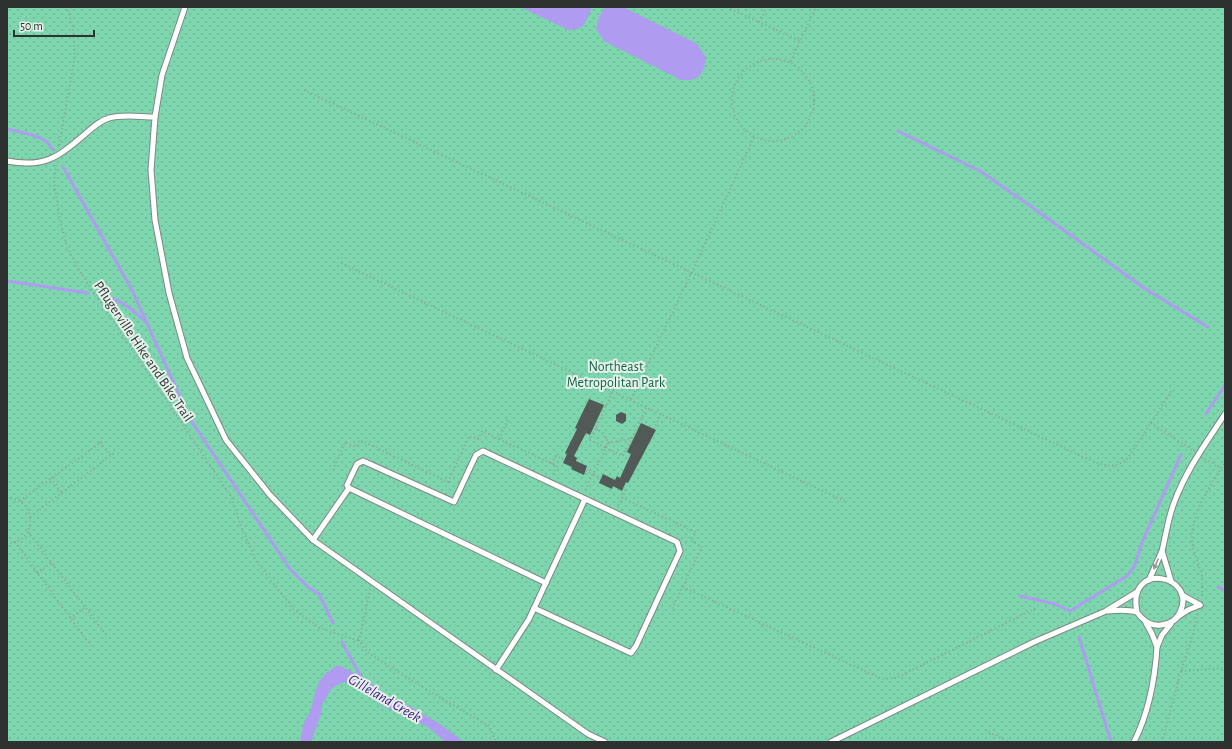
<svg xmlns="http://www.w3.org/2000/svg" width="1232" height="749" font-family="'Alegreya Sans',sans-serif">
<defs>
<pattern id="park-dots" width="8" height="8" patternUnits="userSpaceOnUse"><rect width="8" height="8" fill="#7dd6ae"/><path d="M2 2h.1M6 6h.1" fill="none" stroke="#6cb896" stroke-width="1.8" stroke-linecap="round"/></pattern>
</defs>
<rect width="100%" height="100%" fill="#e6f1eb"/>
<rect fill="url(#park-dots)" x="7" y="7" width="1218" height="735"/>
<g fill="#af9cf1">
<path d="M520 7H592C586 20 586 30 569 30Z"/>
<polygon points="605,7 623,7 696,43 706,57 704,69 698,78 689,80 681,80 604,41 596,29 599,17"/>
<path d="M338 665 363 677 392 700 409 706 440 724 464 742H445L428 727 383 706 360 687 345 682 337 685 331 689 322 705 321 714 311 742H300C301 735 302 727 305 720 307 717 310 713 311 709 317 687 316 678 338 665Z"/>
</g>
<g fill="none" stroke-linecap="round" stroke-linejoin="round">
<g stroke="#af9cf1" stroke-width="3">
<path d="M7 129C21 133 45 134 52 149"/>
<polyline points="898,131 980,171 1029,205 1144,288 1208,327"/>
<polyline points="63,167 132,290 190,419 290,569 308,587 319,594 333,623"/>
<polyline points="7,281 88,293"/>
<path d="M102 296C123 300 131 309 146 322"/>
<polyline points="1206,414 1225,385"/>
<polyline points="1218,587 1225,590"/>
<polyline points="1020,596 1055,604 1070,611 1127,576 1134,567 1143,540 1181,455"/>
<polyline points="1079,637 1111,742"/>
<polyline points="342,642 361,677"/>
</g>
</g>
<g fill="#515a56">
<polygon points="589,399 604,405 590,435 586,433 574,456 577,458 576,461 587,466 584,475 571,469 572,467 563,463 567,454 565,453 577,429 575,428"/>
<polygon points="621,412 626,414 626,421 622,424 616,421 616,415"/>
<polygon points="641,423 656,430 628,483 626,482 622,491 613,486 612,489 599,483 603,474 615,480 617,476 620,478 631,454 627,452"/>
</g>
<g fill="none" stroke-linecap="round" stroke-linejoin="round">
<g stroke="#7e8883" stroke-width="7">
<g id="lane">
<polyline points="185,7 162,75 155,117 151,170 155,220 169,293 187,358 226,440 270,495 313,540 588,734 605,742"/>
<path d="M7 161C44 168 57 158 84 135 92 128 99 121 109 118 124 114 140 117 155 117"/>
<polyline points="313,540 349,488"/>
<path d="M1162 551C1166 535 1168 518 1174 503 1186 470 1206 443 1225 414"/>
<polyline points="1149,580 1162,551 1171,581"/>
<polyline points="1182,595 1200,605"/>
<polyline points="534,608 631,653 636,646 680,551 677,542 483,451 476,455 454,502 363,461 357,464 347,485 349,488 546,583"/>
<path d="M1108 611C1117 610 1127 609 1136 612 1139 613 1139 616 1142 618 1147 623 1154 626 1161 625 1170 624 1177 620 1180 612 1198 575 1126 560 1137 612"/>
<polyline points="1179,616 1188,610 1200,605"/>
<polyline points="1146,623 1152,634 1157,647 1162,635 1171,624"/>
<polyline points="496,670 529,619 585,499"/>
<polyline points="831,742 1034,642 1106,611 1137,592"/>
<path d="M1134 742C1149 712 1155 679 1157 647"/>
</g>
</g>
<g stroke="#959d99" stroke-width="2" stroke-dasharray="1 3" stroke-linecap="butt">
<polyline points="727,7 759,22"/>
<polyline points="767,7 759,22 800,41"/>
<circle cx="773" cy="100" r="41"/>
<polyline points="791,61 816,7"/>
<path d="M304 90 1094 462C1111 467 1114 468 1128 458L1173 389"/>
<polyline points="59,145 75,56 73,27 67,7"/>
<polyline points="56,165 54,182 60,220 67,247 80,272 232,498 240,524 256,561 294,610 320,628 359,641"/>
<polyline points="341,263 846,502"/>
<polyline points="631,399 692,272 754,137"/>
<polyline points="1151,423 1192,450"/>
<polyline points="596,428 603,433 608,443 606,448 623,456 647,407"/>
<polyline points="654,429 661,414"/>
<polyline points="499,439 508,419"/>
<polyline points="100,443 111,455"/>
<polyline points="608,443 632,438"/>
<polyline points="1205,459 1221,469"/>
<polyline points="552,464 556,456 564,460"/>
<polyline points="333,470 345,442 356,447 360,440 448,482 469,436 478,439 482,431 557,466 553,475"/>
<polyline points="586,471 602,478"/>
<polyline points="51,478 62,493"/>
<polyline points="585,490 606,448 590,440 613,391"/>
<path d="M7 498C38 498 38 544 7 543"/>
<polyline points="622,498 626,489 623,488"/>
<polyline points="20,501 104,440"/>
<polyline points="618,505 622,498 696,532 691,541 702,546 671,611"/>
<polyline points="30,517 114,453"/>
<polyline points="28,532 107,636"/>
<polyline points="15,542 91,646"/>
<polyline points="37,573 51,563"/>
<polyline points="683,587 882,679 896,678 1038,607"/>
<polyline points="370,589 359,641 368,653 434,694 489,726 496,742"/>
<path d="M1202 596C1202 590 1203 584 1202 577 1200 565 1193 554 1192 541 1191 512 1211 485 1225 462"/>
<polyline points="70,618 85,607"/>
<polyline points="1181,671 1225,668"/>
<polyline points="985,730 1009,742"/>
<polyline points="1162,742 1181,671 1193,635 1197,614"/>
</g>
<use href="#lane" stroke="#fff" stroke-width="5"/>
</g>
<defs><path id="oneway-solid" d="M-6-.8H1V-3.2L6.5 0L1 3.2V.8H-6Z"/></defs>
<use fill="#969897" href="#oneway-solid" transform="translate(1156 564) rotate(114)"/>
<g text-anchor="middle" stroke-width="4" stroke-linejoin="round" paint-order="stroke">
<g font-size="14" fill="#2d312f" stroke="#e6f1eb">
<text transform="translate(144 351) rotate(56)" y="5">Pflugerville Hike and Bike Trail</text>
</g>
<g font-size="14" fill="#116446" stroke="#e6f1eb">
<text x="616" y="371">Northeast<tspan x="616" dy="16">Metropolitan Park</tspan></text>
</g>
<g font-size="15" font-style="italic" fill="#432282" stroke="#e6f1eb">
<text transform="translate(385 698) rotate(30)" y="5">Gilleland Creek</text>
</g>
</g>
<rect width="1232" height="749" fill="none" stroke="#2d312f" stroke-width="16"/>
<path d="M14 30v6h80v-6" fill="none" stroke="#2d312f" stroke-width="2"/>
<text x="20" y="30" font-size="12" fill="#2d312f" stroke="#e6f1eb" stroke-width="3" paint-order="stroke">50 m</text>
</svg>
